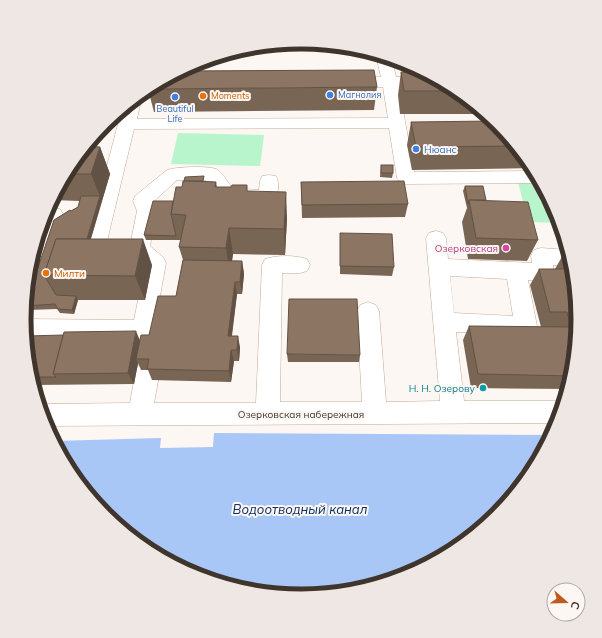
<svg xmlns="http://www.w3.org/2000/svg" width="602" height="638" font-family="Mulish,sans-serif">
<rect width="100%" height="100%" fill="#fdf7f3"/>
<g fill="#b8f5cd">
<polygon points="178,133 264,135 260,166 171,164"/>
<polygon points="518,182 541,183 557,213 560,223 528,222"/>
</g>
<path fill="#a8c7f6" d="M214 433 551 435C545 448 539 462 531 474 521 488 509 503 497 515 491 521 482 527 475 533 366 622 207 614 105 515 84 494 68 467 54 441L161 438 160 448 213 447Z"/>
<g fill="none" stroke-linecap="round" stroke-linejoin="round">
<g stroke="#c2aa95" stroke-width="1">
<g id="minor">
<path d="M301 42 315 43 313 46C303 49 290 50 280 47L278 44Z"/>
<path d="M378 54 392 59 396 77 432 76 446 84 440 86 399 87 414 172 534 171 541 183 406 184 400 182 397 178 389 128 134 129 107 241H131L137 211 133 201 135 196 167 170C175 167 211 165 218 170 223 174 228 182 232 188L259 190 260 181 262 176 269 175 276 176C280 184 278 195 274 202 265 204 227 204 220 198 215 194 210 186 206 180H177L152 203 157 211 150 246 163 257 166 263 154 329 151 336 143 338 26 337 25 319 134 320 145 266 135 257H95L88 254 85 249 122 109 138 96 141 100 137 119 388 118 383 87 345 88 339 86 337 83 339 80 345 78 381 77 376 56Z"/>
<polygon points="48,207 60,209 63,214 60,219 53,221 43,220"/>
<path d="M436 231 443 233 446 238 448 259 532 263 531 256 534 250 541 248 568 250 573 265H553L554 272 551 278 544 280H528L537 326 534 333 526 335 456 332 464 401H561L564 402 557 423 46 426 45 425 39 405 42 404 130 403 136 370 140 363 148 360 156 363 160 370 154 403H256L262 265 265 259C277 255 295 255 307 259L310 265 307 271 300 273H282L280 402H362L357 311 360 305 368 302 376 305 379 311 386 402 440 401 426 238 429 233ZM450 276 507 279 513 316 454 313Z"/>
</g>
</g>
<use href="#minor" fill="#fff" fill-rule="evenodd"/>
</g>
<g fill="#786554">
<polygon points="401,72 455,89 486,114 400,114 398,95"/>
<polygon points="377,87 374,110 154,112 148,89"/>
<polygon points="411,122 497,123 531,165 533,168 412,170 407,145"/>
<polygon points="100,147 110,174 91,239 152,265 145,300 78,300 74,314 60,313 57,309 28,310 25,307 25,304 71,211 78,207 80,201 52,200 71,165"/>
<polygon points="381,165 393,173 392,178 380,177"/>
<polygon points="204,181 216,182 217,187 248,191 287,218 285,255 233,254 232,261 242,261 244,274 242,294 237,294 232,336 240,347 239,361 234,361 231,382 152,380 148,370 141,370 138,363 134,384 33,385 29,373 140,340 149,335 176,296 183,260 179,247 181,240 146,240 144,235 173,201 182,187"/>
<polygon points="301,182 408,204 405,217 302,218"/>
<polygon points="465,186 486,200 538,240 527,261 468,259 462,222 467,208 463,191"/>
<polygon points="340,233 394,267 392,276 340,274"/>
<polygon points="563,255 570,255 573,373 568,389 471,388 463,340 469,326 541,327 530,285 539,269 555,269"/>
<polygon points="287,354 360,355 359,362 288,362"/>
</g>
<g fill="#625245">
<polygon points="100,147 110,174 83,264 81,260 100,196 91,174"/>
<polygon points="286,192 287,218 285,255 284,229"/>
<polygon points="229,228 233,254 230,273 226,248"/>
<polygon points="143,239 152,265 145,300 135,276"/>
<polygon points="242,261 244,274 242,294 240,282"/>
<polygon points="235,282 237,294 230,347 228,336"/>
<polygon points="76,296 78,300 74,314 72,310"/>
<polygon points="136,331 141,343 136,359 138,363 134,384 128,373"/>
<polygon points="238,336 240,347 239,361 237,350"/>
<polygon points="231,350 234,361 231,382 229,371"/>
</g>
<g fill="#8c7562" stroke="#625245">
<polygon points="374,70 377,87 148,89 148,88 179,71"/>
<polygon points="401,72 424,72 455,89 458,91 404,91"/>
<polygon points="494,121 497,123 515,146 416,147 411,122"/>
<polygon points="86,146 100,147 91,174 66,174 71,165"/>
<rect x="381" y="165" width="12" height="8"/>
<polygon points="204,176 203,181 184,181 185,177"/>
<polygon points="183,181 216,182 215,187 231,187 232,185 247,185 247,191 286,192 284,229 229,228 226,248 179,247 186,215 171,214 176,187 182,187"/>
<polygon points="404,181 408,204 302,205 301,182"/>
<polygon points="465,186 483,186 486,200 469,200 468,204"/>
<polygon points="81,196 100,196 87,239 56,239 44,275 56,295 76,296 72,310 58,309 55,304 25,306 54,220 70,210 71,211 78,207"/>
<polygon points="469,200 528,202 538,240 476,238"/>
<polygon points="153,201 173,201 171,214 176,236 144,235"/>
<polygon points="340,233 392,234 394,267 340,266"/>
<polygon points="56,239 143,239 135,276 44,275"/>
<polygon points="563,255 570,255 573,265 578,319 572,376 478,374 469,326 571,327 567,312 550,312 539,269 568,269"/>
<polygon points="183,260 242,261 240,282 235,282 228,336 238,336 237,350 231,350 229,371 147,369 149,359 136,359 141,335 149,335 158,296 176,296"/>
<polygon points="289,299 357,299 360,355 287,354"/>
<polygon points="136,331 128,373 53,374 64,332"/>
<polygon points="63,335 53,374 56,377 31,377 29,373 26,336"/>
</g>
<g fill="#3f7fe0" stroke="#fdf7f3" stroke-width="1.5">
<circle cx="330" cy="95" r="4"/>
<circle cx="175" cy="97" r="4"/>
<circle cx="416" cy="149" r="4"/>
</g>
<g fill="#e8710a" stroke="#fdf7f3" stroke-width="1.5">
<circle cx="203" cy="96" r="4"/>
<circle cx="46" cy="273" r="4"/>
</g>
<circle fill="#d1479c" stroke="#fdf7f3" stroke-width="1.5" cx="506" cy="248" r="4"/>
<circle fill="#0f9aa8" stroke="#fdf7f3" stroke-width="1.5" cx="483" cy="388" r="4"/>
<g text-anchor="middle" stroke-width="4" stroke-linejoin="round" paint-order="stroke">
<g font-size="9" fill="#366cbe" stroke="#fdf7f3" text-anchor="start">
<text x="338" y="98">Магнолия</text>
<text x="175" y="112" text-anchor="middle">Beautiful<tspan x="175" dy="10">Life</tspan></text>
</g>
<g font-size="9" fill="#c56008" stroke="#fdf7f3" text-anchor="start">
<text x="211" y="99">Moments</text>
</g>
<g font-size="10" fill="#366cbe" stroke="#fdf7f3" text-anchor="start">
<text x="424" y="153">Нюанс</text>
</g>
<g font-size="10" fill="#b23c85" stroke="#fdf7f3" text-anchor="end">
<text x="498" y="252">Озерковская</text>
</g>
<g font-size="10" fill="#c56008" stroke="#fdf7f3" text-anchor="start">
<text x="54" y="277">Милти</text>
</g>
<g font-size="10" fill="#0d838f" stroke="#fdf7f3" text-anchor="end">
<text x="475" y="392">Н. Н. Озерову</text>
</g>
<g font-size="10" fill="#3f352d" stroke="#fdf7f3">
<text x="301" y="418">Озерковская набережная</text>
</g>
<g font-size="13" font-style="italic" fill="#0b2f62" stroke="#fdf7f3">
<text x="300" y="514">Водоотводный канал</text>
</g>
</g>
<path d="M0 0H602V638H0ZM31 319a270 270 0 1 1 540 0a270 270 0 1 1-540 0Z" fill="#eee7e3" fill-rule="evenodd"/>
<path fill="none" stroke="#3f352d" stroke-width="5" d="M31 319a270 270 0 1 1 540 0a270 270 0 1 1-540 0Z"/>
<g transform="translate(566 602) rotate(110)"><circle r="19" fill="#fdf7f3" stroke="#b1a9a4"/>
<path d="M0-3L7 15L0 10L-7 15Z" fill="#bc5a1f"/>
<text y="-6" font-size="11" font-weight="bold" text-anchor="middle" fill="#3f352d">С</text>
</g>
</svg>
